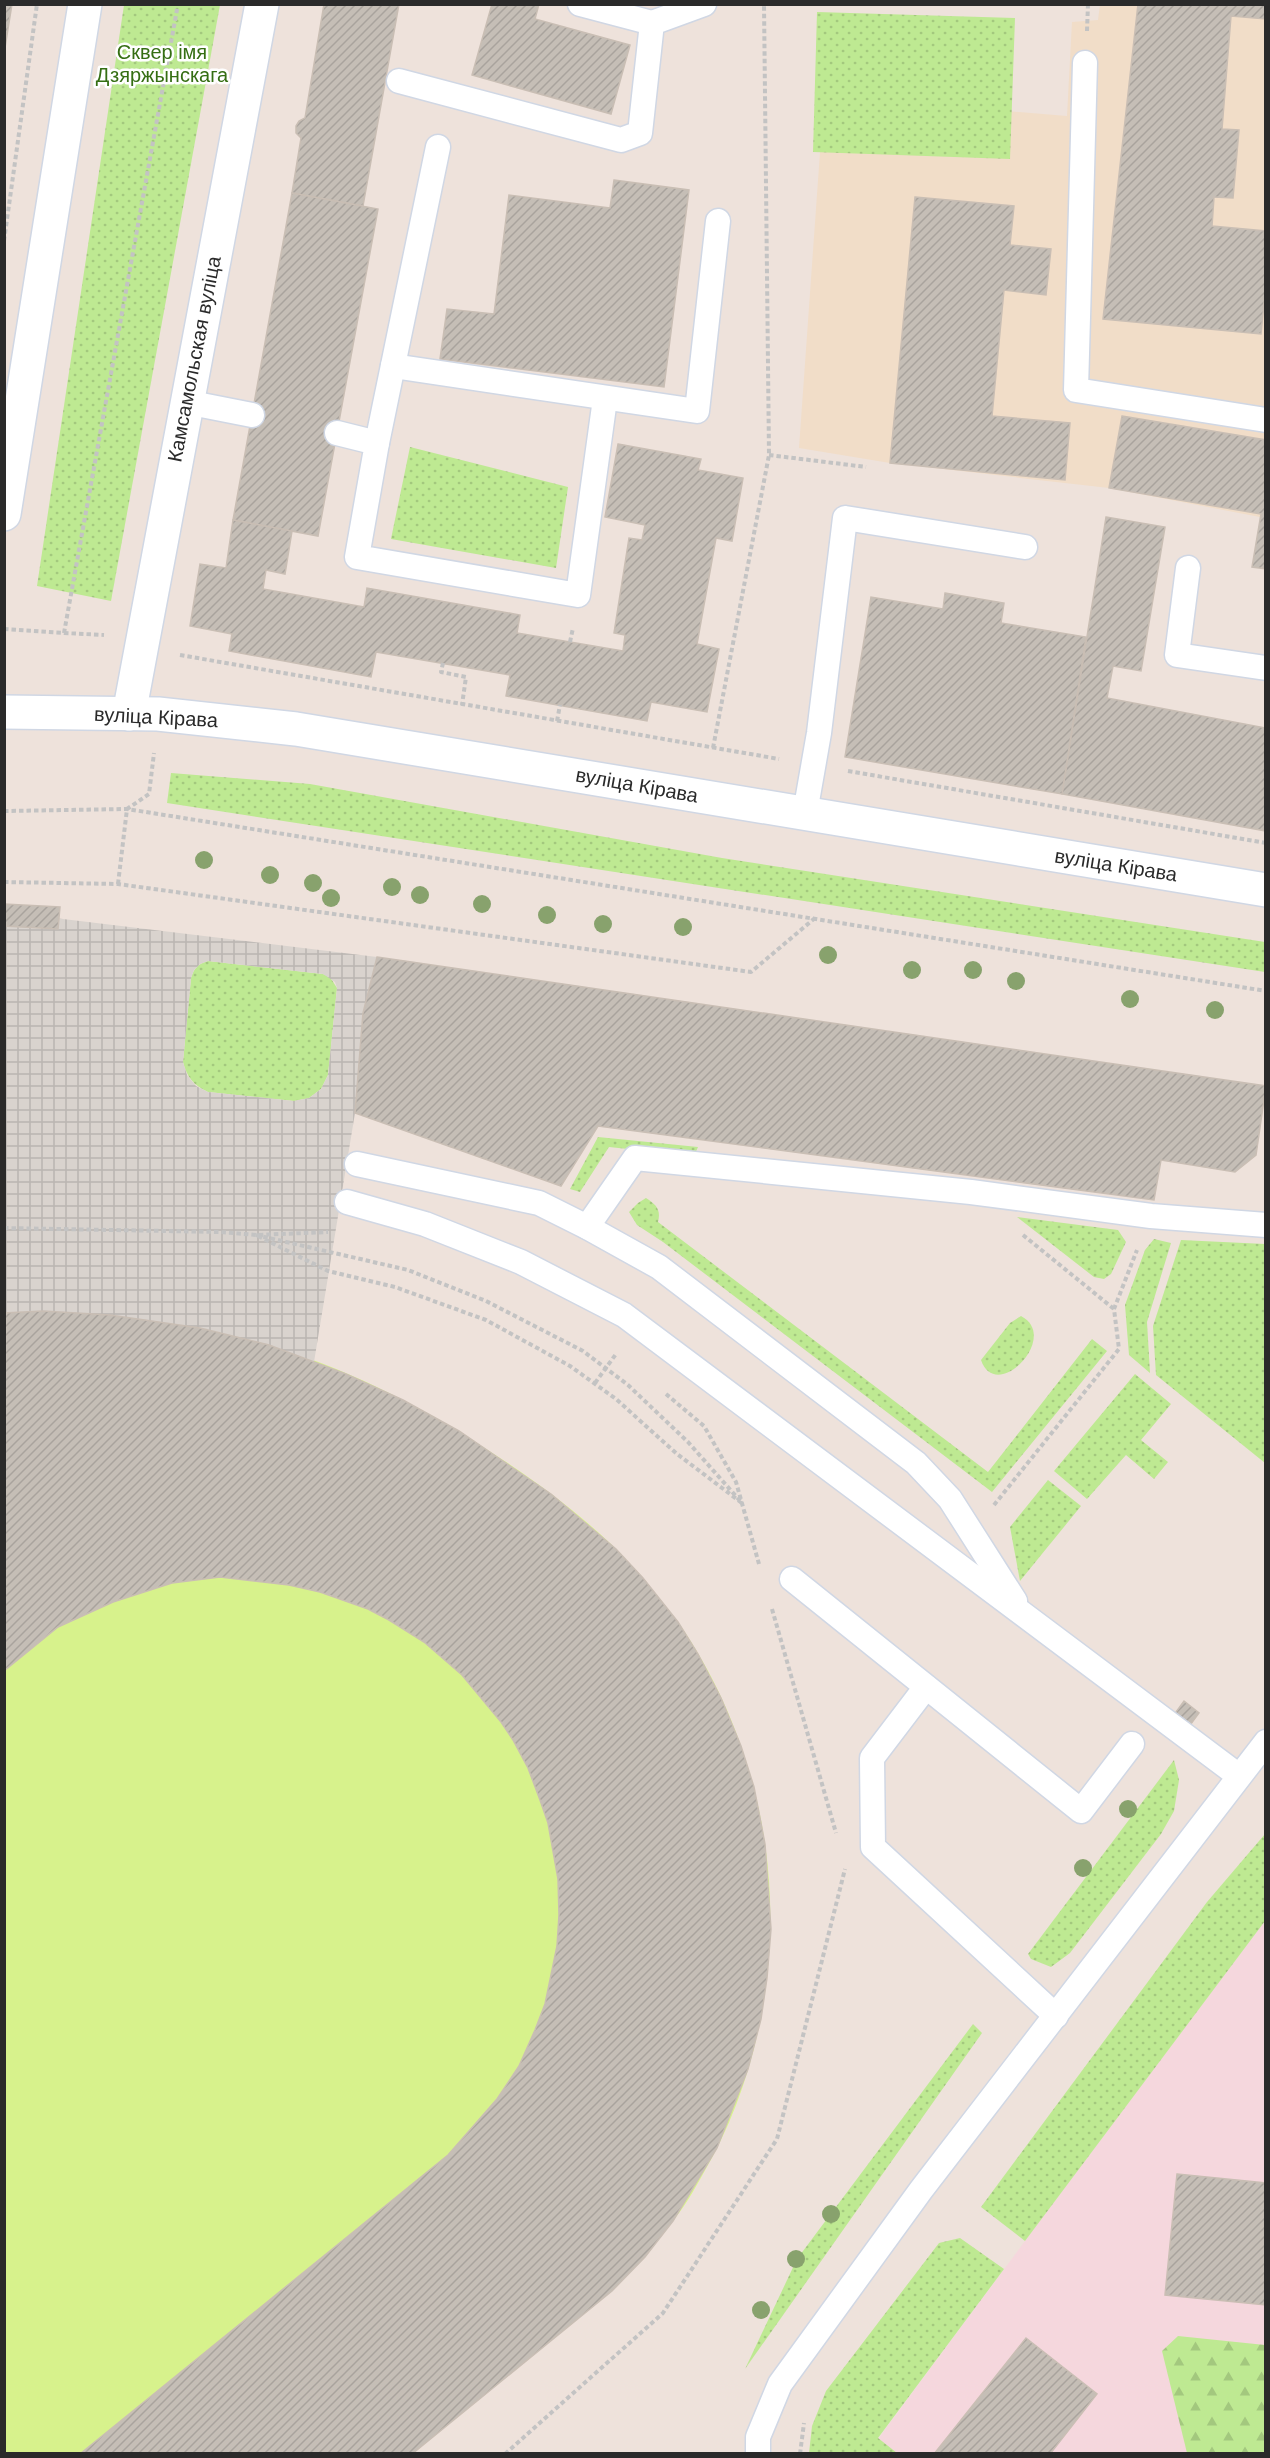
<svg xmlns="http://www.w3.org/2000/svg" width="1270" height="2458" font-family="Arial,sans-serif">
<defs>
<pattern id="grass-dots" width="8" height="8" patternUnits="userSpaceOnUse" patternTransform="scale(1.5)"><rect width="8" height="8" fill="#bee992"/><path d="M2 2h.1M6 6h.1" fill="none" stroke="#a3c87e" stroke-width="1.8" stroke-linecap="round"/></pattern>
<pattern id="forest-firs" width="22" height="20" patternUnits="userSpaceOnUse" patternTransform="scale(1.5)"><rect width="22" height="20" fill="#bee992"/><path d="M5 1l3.5 6h-7zM16 11l3.5 6h-7z" fill="#a3c87e"/></pattern>
<pattern id="plaza-grid" width="8" height="8" patternUnits="userSpaceOnUse" patternTransform="scale(1.5)"><rect width="8" height="8" fill="#d9d3ce"/><path d="M0 4h8M4 0v8" fill="none" stroke="#bab5b1"/></pattern>
<pattern id="building-hatch" width="6" height="6" patternUnits="userSpaceOnUse" patternTransform="scale(1.5)"><rect width="6" height="6" fill="#c5beb6"/><path d="M-1 1l2-2M0 6l6-6M5 7l2-2" fill="none" stroke="#a9a39d"/></pattern>
</defs>
<rect width="100%" height="100%" fill="#eee2db"/>
<polygon fill="#f1ddc8" points="1100,5 1265,5 1265,518 1109,488 890,463 799,448 824,96 1067,116 1072,22 1098,20"/>
<polygon fill="#f5d7dd" points="1265,1921 1265,2453 867,2454 1025,2241"/>
<g fill="url(#grass-dots)">
<polygon points="124,5 220,5 111,601 37,586"/>
<polygon points="817,12 1015,18 1010,159 813,152"/>
<polygon points="410,447 568,487 556,568 391,539"/>
<polygon points="171,773 310,784 722,858 1265,942 1265,972 167,803"/>
<path d="M208 961 323 974 330 977 337 988 328 1075 321 1089 309 1098 294 1101 208 1092C193 1085 187 1077 183 1062L191 978C194 968 198 964 208 961Z"/>
<polygon points="598,1137 698,1147 694,1156 609,1147 580,1192 570,1189"/>
<path d="M646 1198C657 1205 661 1210 658 1222L988 1472 1092 1339 1107 1351 992 1492 663 1242 637 1225 629 1212 638 1203Z"/>
<polygon points="1017,1217 1118,1230 1126,1242 1111,1274 1104,1279 1094,1277"/>
<polygon points="1154,1239 1171,1243 1147,1322 1150,1373 1129,1355 1125,1305 1145,1250"/>
<polygon points="1181,1240 1265,1244 1265,1463 1156,1375 1153,1326"/>
<path d="M1021 1316C1061 1337 996 1404 981 1360L1010 1323Z"/>
<polygon points="1135,1374 1171,1404 1141,1440 1168,1462 1154,1479 1126,1455 1087,1499 1054,1471"/>
<polygon points="1048,1480 1081,1506 1020,1581 1010,1527"/>
<polygon points="1174,1760 1179,1780 1174,1811 1161,1834 1070,1953 1051,1967 1031,1959 1028,1954"/>
<polygon points="1265,1834 1265,1921 1025,2241 981,2207 1207,1902"/>
<polygon points="973,2024 982,2033 745,2369 797,2259"/>
<polygon points="960,2238 1004,2269 878,2438 897,2453 809,2453 812,2426 826,2391 939,2243"/>
</g>
<polygon fill="url(#forest-firs)" points="1178,2336 1265,2345 1265,2453 1187,2453 1162,2351"/>
<path fill="#d7f28c" d="M43 1311C118 1315 192 1324 265 1344 341 1366 416 1403 483 1447 529 1476 573 1508 613 1546 625 1558 636 1572 647 1585 658 1598 670 1611 680 1625 735 1705 767 1803 770 1900 773 1995 751 2092 703 2174 694 2190 683 2210 670 2224 640 2254 605 2281 573 2310 520 2358 466 2406 412 2453L5 2454V1313Z"/>
<path fill="url(#plaza-grid)" fill-rule="evenodd" d="M5 912 377 957 363 1013 355 1113 314 1362 269 1345 200 1328 110 1315 43 1311 5 1313ZM208 961 323 974 335 982 337 988 328 1075 321 1089 309 1098 294 1101 208 1092 196 1086 187 1075 183 1062 191 978 194 970 200 964Z"/>
<g fill="url(#building-hatch)" stroke="#c9beb4" stroke-width="1.5">
<polygon points="4,4 12,4 4,54"/>
<polygon points="324,4 399,4 363,206 292,193 301,138 296,133 296,126 299,121 305,118"/>
<polygon points="492,4 539,4 535,19 630,45 611,114 472,75"/>
<polygon points="1138,4 1266,4 1266,19 1231,16 1222,129 1239,130 1233,198 1214,197 1212,226 1266,231 1266,283 1261,334 1103,319"/>
<polygon points="614,180 689,190 664,387 440,359 447,309 494,314 509,195 610,208"/>
<polygon points="292,193 378,209 318,536 233,520"/>
<polygon points="915,197 1014,206 1010,245 1051,249 1046,295 1004,290 992,416 1070,423 1065,480 890,463"/>
<polygon points="1122,416 1266,440 1266,569 1252,567 1261,514 1109,488"/>
<polygon points="618,444 701,459 698,470 743,478 732,541 716,538 697,644 719,649 707,712 651,702 647,721 506,696 510,675 376,652 371,677 229,651 232,634 190,626 200,564 226,568 233,520 292,531 285,574 266,570 263,589 364,607 367,588 520,615 517,633 623,651 625,635 614,633 629,538 642,540 645,525 605,517"/>
<polygon points="1106,517 1165,527 1141,671 1113,666 1107,698 1266,728 1266,831 1062,794"/>
<polygon points="945,593 1004,603 1001,623 1086,637 1062,794 845,757 871,597 943,609"/>
<polygon points="4,904 60,907 58,929 4,926"/>
<polygon points="377,957 1266,1086 1256,1155 1235,1172 1161,1160 1154,1200 598,1126 561,1186 355,1113 363,1013"/>
<polygon points="43,1311 110,1315 200,1328 269,1345 346,1374 403,1400 459,1431 551,1494 616,1549 643,1578 678,1622 698,1654 721,1698 741,1746 754,1787 765,1844 771,1929 767,1978 761,2019 748,2069 717,2148 673,2221 645,2257 612,2291 412,2454 80,2454 448,2155 497,2099 519,2066 535,2030 545,2004 557,1946 559,1915 558,1879 548,1823 540,1800 528,1768 513,1740 501,1722 462,1675 424,1642 389,1620 368,1609 320,1592 289,1585 220,1577 172,1583 113,1602 58,1627 4,1671 4,1313"/>
<polygon points="1184,1701 1199,1713 1188,1728 1173,1716"/>
<polygon points="1177,2174 1266,2183 1266,2305 1165,2295"/>
<polygon points="1026,2338 1097,2394 1050,2454 934,2454"/>
</g>
<g fill="none" stroke-linecap="round" stroke-linejoin="round">
<g stroke="#d0d7e4" stroke-width="27">
<g id="service">
<polyline points="580,4 652,23"/>
<polyline points="1085,63 1076,390 1266,420"/>
<polyline points="399,81 621,140 640,133 652,23 704,4"/>
<polyline points="393,366 697,411 718,221"/>
<polyline points="186,402 252,415"/>
<polyline points="337,433 377,443 357,557 578,595 605,399"/>
<polyline points="377,443 438,147"/>
<polyline points="1188,568 1177,655 1266,668"/>
<polyline points="805,813 819,733 845,518 1025,547"/>
<polyline points="357,1164 539,1203 587,1227 659,1267 916,1463 950,1499 1015,1601"/>
<polyline points="347,1202 425,1224 521,1262 624,1315 1239,1776"/>
<polyline points="587,1227 635,1158 971,1192 1151,1216 1266,1225"/>
<polyline points="792,1579 1081,1811 1132,1744"/>
<polyline points="926,1687 872,1758 873,1847 1056,2016"/>
<polyline points="758,2454 758,2437 780,2384 921,2190 1266,1742"/>
</g>
</g>
<g stroke="#d0d7e4" stroke-width="36">
<g id="secondary">
<polyline points="4,514 85,4"/>
<polyline points="4,712 158,714 296,729 1266,890"/>
<polyline points="129,714 262,4"/>
</g>
</g>
<g stroke="#c3c3c3" stroke-width="4" stroke-dasharray="4.5 3" stroke-linecap="butt">
<polyline points="1087,31 1088,4"/>
<polyline points="4,241 37,4"/>
<polyline points="769,455 866,467"/>
<polyline points="4,629 64,633 178,4"/>
<polyline points="64,633 104,635"/>
<polyline points="570,642 573,628"/>
<polyline points="180,655 779,759"/>
<polyline points="443,663 441,672 466,677 462,705"/>
<polyline points="557,721 560,705"/>
<polyline points="713,748 769,455 764,4"/>
<polyline points="848,771 1266,843"/>
<polyline points="4,811 127,809 1266,991"/>
<polyline points="4,882 118,884 751,972 815,918"/>
<polyline points="118,884 127,809 149,794 154,753"/>
<polyline points="4,1228 220,1232 256,1235 328,1232"/>
<polygon points="256,1235 408,1270 486,1301 583,1351 628,1385 688,1442 742,1503 677,1454 616,1399 570,1366 486,1320 395,1287 328,1271"/>
<polyline points="1023,1235 1114,1309"/>
<polyline points="595,1383 616,1354"/>
<polyline points="666,1394 704,1426 736,1482 759,1564"/>
<polyline points="994,1505 1119,1349 1114,1309 1137,1250"/>
<polyline points="772,1609 836,1833"/>
<polyline points="505,2454 663,2313 777,2139 845,1869"/>
<polyline points="800,2454 804,2423"/>
</g>
<use href="#service" stroke="#fff" stroke-width="24"/>
<use href="#secondary" stroke="#fff" stroke-width="33"/>
</g>
<g fill="#88a26d">
<circle cx="204" cy="860" r="9"/>
<circle cx="270" cy="875" r="9"/>
<circle cx="313" cy="883" r="9"/>
<circle cx="392" cy="887" r="9"/>
<circle cx="420" cy="895" r="9"/>
<circle cx="331" cy="898" r="9"/>
<circle cx="482" cy="904" r="9"/>
<circle cx="547" cy="915" r="9"/>
<circle cx="603" cy="924" r="9"/>
<circle cx="683" cy="927" r="9"/>
<circle cx="828" cy="955" r="9"/>
<circle cx="912" cy="970" r="9"/>
<circle cx="973" cy="970" r="9"/>
<circle cx="1016" cy="981" r="9"/>
<circle cx="1130" cy="999" r="9"/>
<circle cx="1215" cy="1010" r="9"/>
<circle cx="1128" cy="1809" r="9"/>
<circle cx="1083" cy="1868" r="9"/>
<circle cx="831" cy="2214" r="9"/>
<circle cx="796" cy="2259" r="9"/>
<circle cx="761" cy="2310" r="9"/>
</g>
<g text-anchor="middle" stroke-width="5" stroke-linejoin="round" paint-order="stroke">
<g font-size="20" fill="#356e13" stroke="#fff">
<text x="162" y="59">Сквер імя<tspan x="162" dy="23">Дзяржынскага</tspan></text>
</g>
<g font-size="20" fill="#2a2a2a" stroke="#fff">
<text transform="translate(194 359) rotate(-79)" y="7">Камсамольская вуліца</text>
<text transform="translate(156 717) rotate(3)" y="7">вуліца Кірава</text>
<text transform="translate(637 785) rotate(10)" y="7">вуліца Кірава</text>
<text transform="translate(1116 865) rotate(9)" y="7">вуліца Кірава</text>
</g>
</g>
<rect width="1270" height="2458" fill="none" stroke="#2a2a2a" stroke-width="12"/>
</svg>
